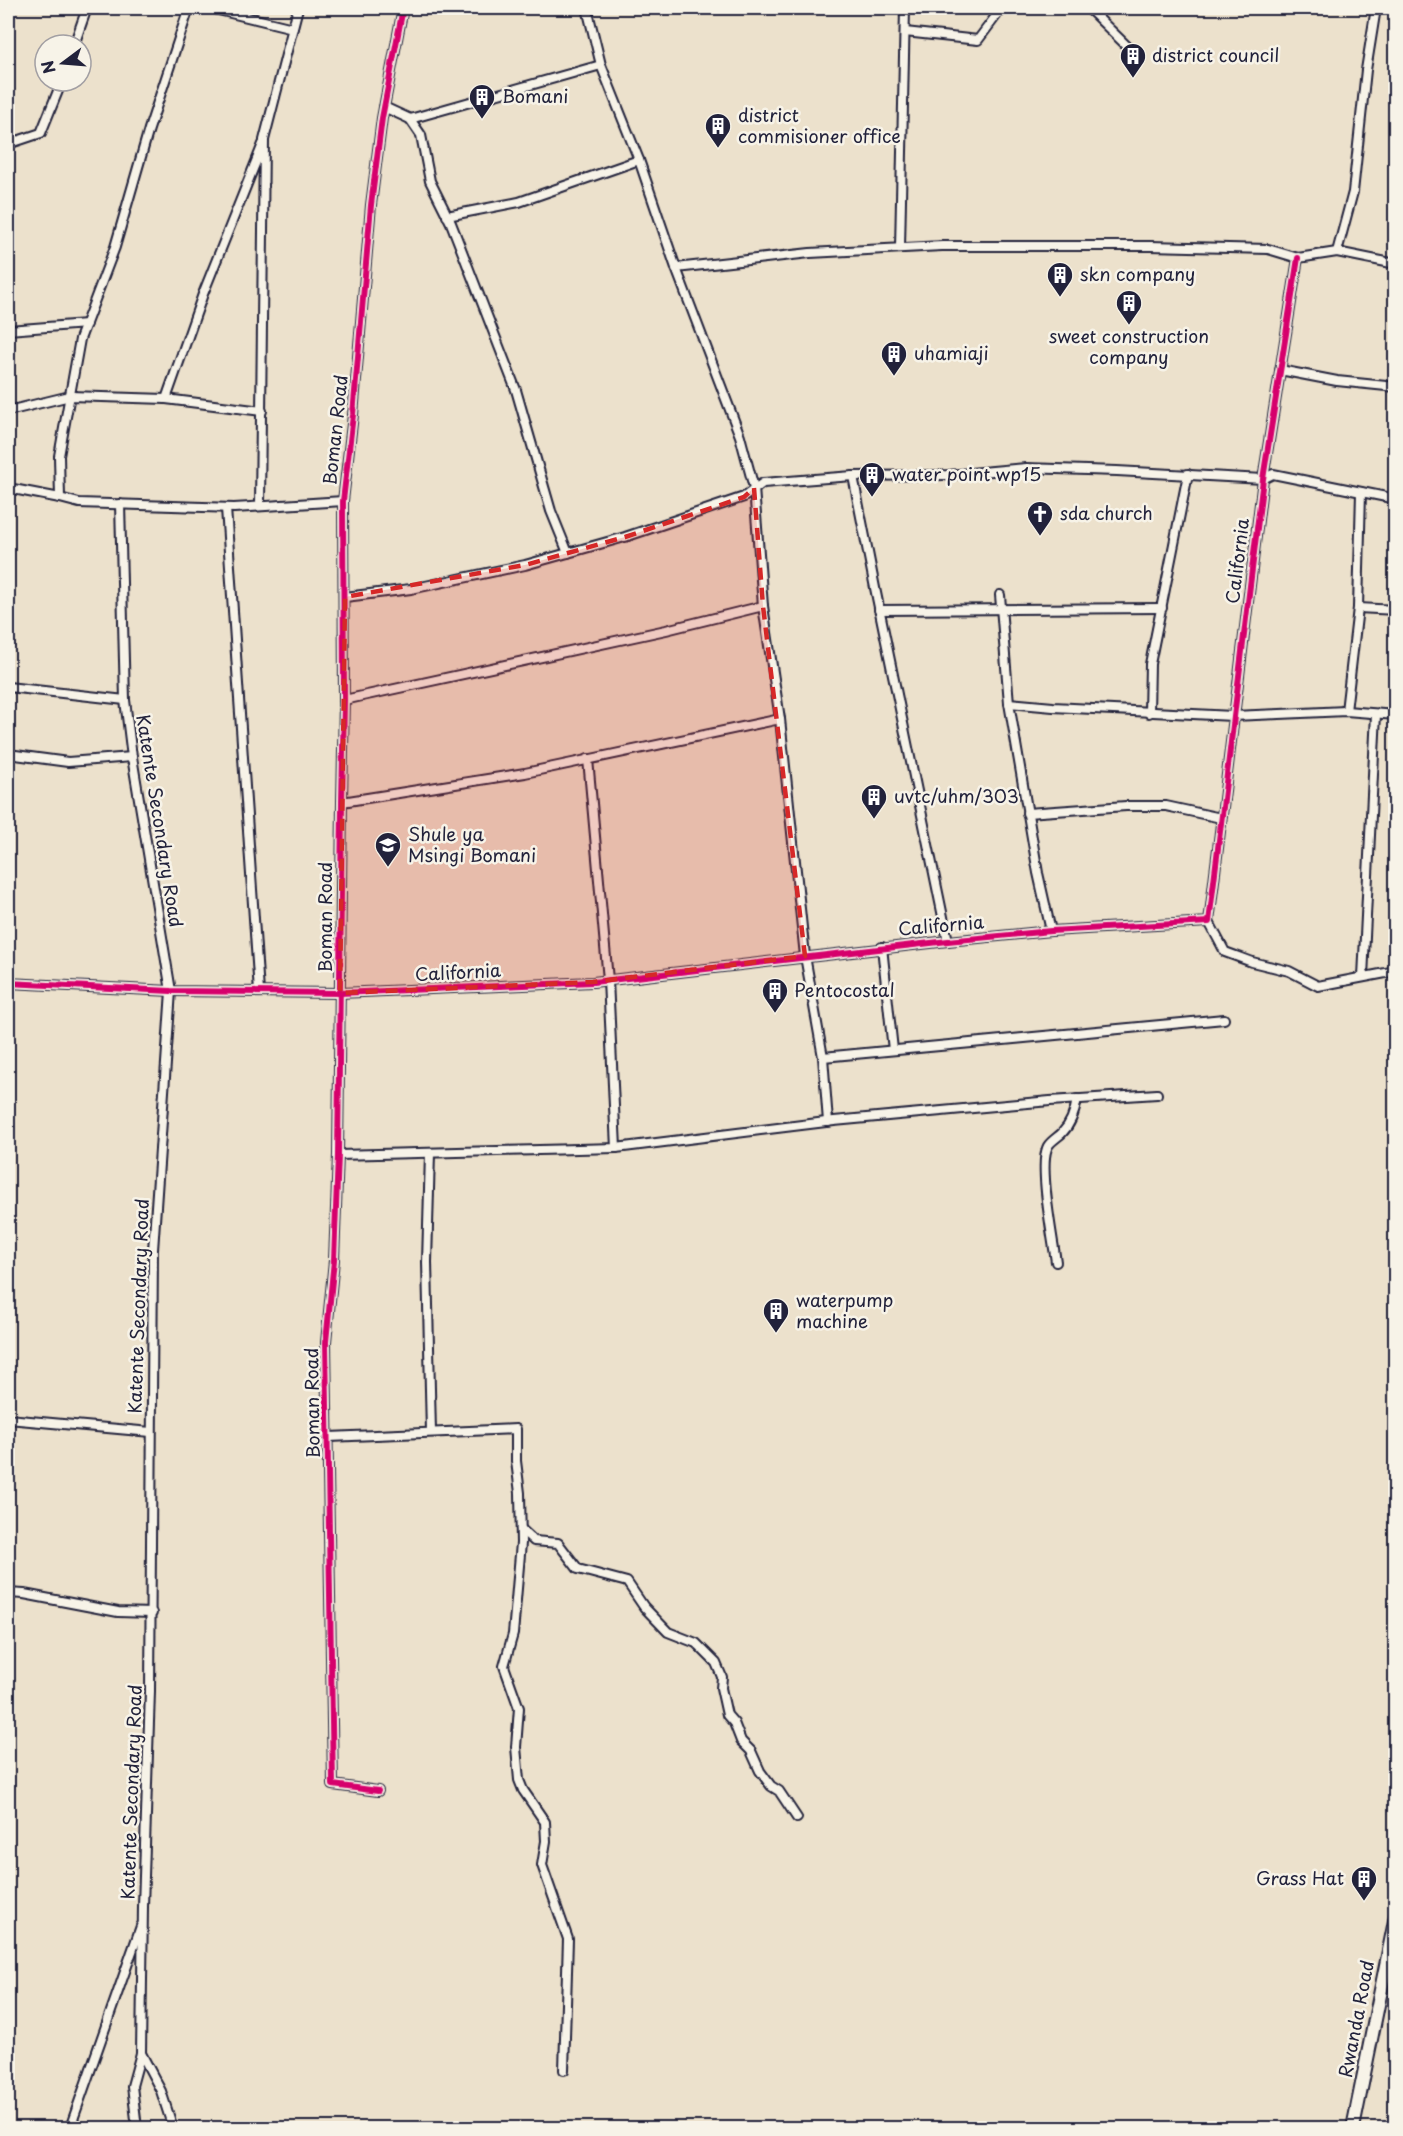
<svg xmlns="http://www.w3.org/2000/svg" width="1403" height="2136" font-family="'Playpen Sans',sans-serif">
<rect width="100%" height="100%" fill="#ece1cc"/>
<filter id="ink" filterUnits="userSpaceOnUse"><feTurbulence type="fractalNoise" baseFrequency=".0167" numOctaves="2"/><feDisplacementMap in="SourceGraphic" scale="12" xChannelSelector="R" yChannelSelector="G"/><feConvolveMatrix kernelMatrix="1 2 1 2 8 2 1 2 1" color-interpolation-filters="sRGB"/></filter>
<g filter="url(#ink)">
<g fill="none" stroke-linecap="round" stroke-linejoin="round">
<g stroke="#22223b" stroke-width="12">
<g id="minor">
<polyline points="189,8 149,129 115,247 80,339 59,456 60,498 79,503 234,508 343,501"/>
<polyline points="210,8 293,28"/>
<polyline points="587,8 601,65 639,160 676,268 740,436 754,488 763,606 780,719 805,956 823,1057 828,1122"/>
<polyline points="1088,8 1129,48"/>
<polyline points="905,32 978,40 1002,8"/>
<polyline points="74,45 87,8"/>
<polyline points="384,107 410,119 421,135 430,181 451,223 516,390 551,511 568,553"/>
<polyline points="410,119 601,65"/>
<polyline points="8,144 41,133 62,81"/>
<polyline points="447,216 519,202 639,160"/>
<polyline points="900,248 905,8"/>
<polyline points="1337,252 1353,192 1366,70 1376,8"/>
<polyline points="676,268 810,253 942,246 1150,246 1268,249 1298,258 1337,252 1396,264"/>
<polyline points="8,330 86,324"/>
<polyline points="1280,370 1337,381 1396,387"/>
<polyline points="166,399 203,294 263,144"/>
<polyline points="8,411 70,396 166,399 262,411"/>
<polyline points="853,476 875,588 948,941"/>
<polyline points="8,488 60,498"/>
<polyline points="120,504 125,700 132,757 171,991 153,1250 150,1691 143,1907 141,2053 132,2086 137,2128"/>
<polyline points="260,506 264,140 298,8"/>
<polyline points="226,508 259,992"/>
<polyline points="1000,595 1009,703 1038,873 1051,931"/>
<polyline points="345,597 411,589 525,565 625,537 744,497 763,483 853,476 949,475 1026,468 1117,471 1263,479 1273,474 1396,499"/>
<polyline points="1358,608 1396,610"/>
<polyline points="879,610 1162,608"/>
<polyline points="8,687 125,700"/>
<polyline points="344,700 666,630 763,606"/>
<polyline points="1009,703 1053,707 1233,716 1346,711 1396,715"/>
<polyline points="1346,711 1358,608 1361,492"/>
<polyline points="1149,713 1150,664 1188,474"/>
<polyline points="8,754 68,762 132,757"/>
<polyline points="588,759 608,980 616,1148"/>
<polyline points="342,802 525,773 780,719"/>
<polyline points="1027,813 1126,806 1166,806 1221,818"/>
<polyline points="1209,922 1225,952 1252,962 1289,971 1318,986 1396,971"/>
<polyline points="882,947 893,1050"/>
<polyline points="1363,977 1376,714"/>
<polyline points="8,983 171,991 340,993 593,982 948,941 1051,931 1209,922 1263,479 1298,258"/>
<polyline points="823,1057 1224,1019"/>
<polyline points="430,1153 427,1262 431,1432"/>
<polyline points="338,1155 616,1148 834,1121 1050,1101 1157,1094"/>
<path d="M1056 1262C1053 1239 1038 1164 1048 1146 1051 1141 1058 1137 1062 1133 1071 1124 1075 1112 1077 1099"/>
<polyline points="8,1419 151,1432"/>
<polyline points="329,1437 516,1429 516,1461 520,1493 521,1543 513,1634 504,1666 519,1708 516,1747 519,1780 523,1790 545,1822 546,1841 542,1865 568,1939 564,2070"/>
<polyline points="521,1529 534,1541 558,1543 578,1569 627,1582 644,1607 668,1632 696,1643 716,1663 722,1677 721,1688 727,1715 734,1723 741,1741 751,1751 760,1771 771,1786 779,1791 797,1818"/>
<polyline points="8,1593 24,1594 118,1612 152,1613"/>
<polyline points="378,1791 333,1785 326,1342 334,1260 338,1155 342,802 344,700 343,501 353,415 371,205 382,118 403,8"/>
<polyline points="141,2053 161,2091 173,2128"/>
<polyline points="70,2128 141,1926"/>
</g>
</g>
<g stroke="#22223b" stroke-width="16">
<polyline id="trunk" points="1353,2128 1396,1916"/>
</g>
<use href="#minor" stroke="#f7f3e8" stroke-width="8"/>
<use href="#trunk" stroke="#f7f3e8" stroke-width="12"/>
<g stroke="#f7f3e8" stroke-width="10">
<g id="cycleway">
<polyline points="8,983 171,991 340,993 593,982 948,941 1051,931 1209,922 1263,479 1298,258"/>
<polyline points="378,1791 333,1785 326,1342 334,1260 338,1155 342,802 344,700 343,501 353,415 371,205 382,118 403,8"/>
</g>
</g>
<use href="#cycleway" stroke="#d6006c" stroke-width="6"/>
</g>
</g>
<path fill="#d62828" fill-opacity="0.2" stroke="#d62828" stroke-width="4.5" stroke-dasharray="12 8" stroke-linejoin="round" d="M754 488 763 606 805 956 593 982 340 993 345 597 525 565 625 537 744 497Z"/>
<defs>
<g id="building-pin" transform="scale(1.35)"><path d="M0 17L-7.5 6A9.5 9.5 0 1 1 7.5 6Z" fill="#22223b" stroke="#f7f3e8"/><path d="M-4-6H4V6H1V3H-1V6H-4ZM-2.5-4.3h1.7v1.8h-1.7ZM.8-4.3h1.7v1.8H.8ZM-2.5-1h1.7V.8h-1.7ZM.8-1h1.7V.8H.8Z" fill="#fff"/></g>
<g id="church-pin" transform="scale(1.35)"><path d="M0 17L-7.5 6A9.5 9.5 0 1 1 7.5 6Z" fill="#22223b" stroke="#f7f3e8"/><path d="M-1.2-6h2.4v3.5h3.3v2.4h-3.3V6h-2.4V-.1h-3.3v-2.4h3.3Z" fill="#fff"/></g>
<g id="school-pin" transform="scale(1.35)"><path d="M0 17L-7.5 6A9.5 9.5 0 1 1 7.5 6Z" fill="#22223b" stroke="#f7f3e8"/><path d="M0-5L7-2L0 1L-7-2ZM-4 1L0 2.5L4 1V4Q0 6-4 4Z" fill="#fff"/></g>
</defs>
<g fill-rule="evenodd">
<use href="#building-pin" x="1133" y="56"/>
<use href="#building-pin" x="482" y="97"/>
<use href="#building-pin" x="718" y="126"/>
<use href="#building-pin" x="1060" y="275"/>
<use href="#building-pin" x="1129" y="303"/>
<use href="#building-pin" x="894" y="354"/>
<use href="#building-pin" x="872" y="475"/>
<use href="#church-pin" x="1040" y="514"/>
<use href="#building-pin" x="874" y="797"/>
<use href="#school-pin" x="388" y="845"/>
<use href="#building-pin" x="775" y="991"/>
<use href="#building-pin" x="776" y="1311"/>
<use href="#building-pin" x="1364" y="1879"/>
</g>
<g text-anchor="middle" stroke-width="5" stroke-linejoin="round" paint-order="stroke">
<g font-size="18" fill="#22223b" stroke="#f7f3e8" text-anchor="start">
<text x="1152" y="62">district council</text>
<text x="502" y="103">Bomani</text>
<text x="738" y="122">district<tspan x="738" dy="21">commisioner office</tspan></text>
<text x="1080" y="281">skn company</text>
<text x="1129" y="343" text-anchor="middle">sweet construction<tspan x="1129" dy="21">company</tspan></text>
<text x="914" y="360">uhamiaji</text>
<text x="892" y="481">water point wp15</text>
<text x="1060" y="520">sda church</text>
<text x="894" y="803">uvtc/uhm/303</text>
<text x="408" y="841">Shule ya<tspan x="408" dy="21">Msingi Bomani</tspan></text>
<text x="794" y="997">Pentocostal</text>
<text x="796" y="1307">waterpump<tspan x="796" dy="21">machine</tspan></text>
<text x="1344" y="1885" text-anchor="end">Grass Hat</text>
</g>
<g font-size="18" fill="#22223b" stroke="#f7f3e8">
<text transform="translate(336 430) rotate(-84)" y="6">Boman Road</text>
<text transform="translate(1238 561) rotate(-83)" y="6">California</text>
<text transform="translate(159 821) rotate(81)" y="6">Katente Secondary Road</text>
<text transform="translate(326 917) rotate(-90)" y="6">Boman Road</text>
<text transform="translate(941 926) rotate(-5)" y="6">California</text>
<text transform="translate(458 973) rotate(-3)" y="6">California</text>
<text transform="translate(139 1306) rotate(-88)" y="6">Katente Secondary Road</text>
<text transform="translate(313 1403) rotate(-91)" y="6">Boman Road</text>
<text transform="translate(132 1792) rotate(-88)" y="6">Katente Secondary Road</text>
<text transform="translate(1357 2019) rotate(-79)" y="6">Rwanda Road</text>
</g>
</g>
<rect width="1403" height="2136" fill="none" stroke="#f7f3e8" stroke-width="30"/>
<rect x="15" y="15" width="1373" height="2106" fill="none" stroke="#22223b" stroke-width="2" filter="url(#ink)"/>
<g transform="translate(63 63) rotate(254)"><circle r="28" fill="#f7f3e8" stroke="#a29fa3" stroke-width="1.5"/>
<path d="M0-4.5L10 22L0 15L-10 22Z" fill="#22223b"/>
<text y="-9" font-size="16" font-weight="bold" text-anchor="middle" fill="#22223b">N</text>
</g>
</svg>
